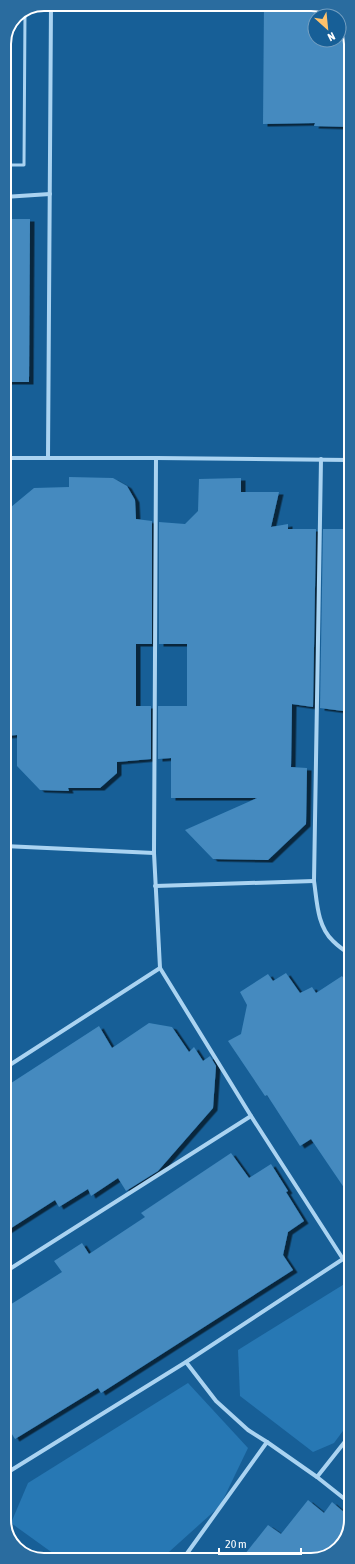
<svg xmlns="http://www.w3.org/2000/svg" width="355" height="1564" font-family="'Asap Condensed',sans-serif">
<defs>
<filter id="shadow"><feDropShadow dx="4.5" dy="2.5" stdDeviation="0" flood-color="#0009"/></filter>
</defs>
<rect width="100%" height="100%" fill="#175f97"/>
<g fill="#2778b4">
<polygon points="346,1283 351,1288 351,1420 334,1443 313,1452 240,1396 238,1350"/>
<polygon points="188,1383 248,1448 220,1506 160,1560 61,1559 11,1523 28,1483"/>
</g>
<g fill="#448abf" filter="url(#shadow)">
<polygon points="264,4 316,4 337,14 338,16 315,16 315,40 339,40 339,17 350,37 350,127 314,126 315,123 263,124"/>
<polygon points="4,219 30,219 29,382 6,382"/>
<polygon points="69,477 113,478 127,486 135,500 136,519 152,521 152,644 136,644 136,706 151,706 151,759 117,762 117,773 100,788 68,788 69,791 40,790 17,766 17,735 4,736 4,643 7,643 8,583 8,529 5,529 5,512 34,488 69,487"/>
<polygon points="241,478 241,492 279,492 271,527 288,524 288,529 316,529 313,707 292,704 291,767 307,768 306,824 268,860 213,859 185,830 257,798 171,798 171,758 158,759 158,706 187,706 187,644 159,644 159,522 185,524 198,511 199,479"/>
<polygon points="323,529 351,529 351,712 320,708"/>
<polygon points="286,973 300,993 312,987 316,993 342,976 351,989 351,1198 311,1139 300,1146 267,1095 265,1096 228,1041 241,1034 247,1005 240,992 268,974 273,981"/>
<polygon points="149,1023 172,1027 189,1052 194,1047 203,1061 210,1056 216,1066 213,1108 158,1171 126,1191 118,1178 91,1196 88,1189 59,1207 55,1200 5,1232 5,1087 99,1026 112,1048"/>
<polygon points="231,1153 249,1178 271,1164 288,1191 286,1192 304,1221 288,1232 283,1255 293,1270 101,1393 98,1388 15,1439 5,1423 5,1308 62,1272 54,1261 82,1243 89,1254 145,1217 141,1213"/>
<polygon points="308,1500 324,1513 332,1502 351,1518 341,1546 318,1559 241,1559 268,1525 281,1534"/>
</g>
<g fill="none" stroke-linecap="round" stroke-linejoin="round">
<polyline stroke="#aad3f1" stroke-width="3" points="4,165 24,165 25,12"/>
<g stroke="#aad3f1" stroke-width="4">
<polyline points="4,197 50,194"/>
<polyline points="4,458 156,458 350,460"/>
<polyline points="48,458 51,4"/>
<path d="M321 459 314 881C317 901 317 926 333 941 338 946 345 951 351 955"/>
<polyline points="4,846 154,853"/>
<polyline points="155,886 314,881"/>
<polyline points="160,968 251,1116 343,1259 351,1263"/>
<polyline points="5,1068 160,968 154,853 156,458"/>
<polyline points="5,1272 251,1116"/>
<polyline points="186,1362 216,1401 248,1430 267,1442"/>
<polyline points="5,1474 186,1362 343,1259"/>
<polyline points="317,1477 351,1504"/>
<polyline points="183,1559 267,1442 317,1477 351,1434"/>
</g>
</g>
<path d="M0 0H355V1564H0ZM44 11H311A33 33 0 0 1 344 44V1520A33 33 0 0 1 311 1553H44A33 33 0 0 1 11 1520V44A33 33 0 0 1 44 11Z" fill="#2a6c9f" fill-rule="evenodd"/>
<path fill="none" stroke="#fff" stroke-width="2" d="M44 11H311A33 33 0 0 1 344 44V1520A33 33 0 0 1 311 1553H44A33 33 0 0 1 11 1520V44A33 33 0 0 1 44 11Z"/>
<g transform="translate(327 28) rotate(153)"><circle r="19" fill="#175f97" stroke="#749fc1"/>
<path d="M0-3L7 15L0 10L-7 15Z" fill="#ffc26b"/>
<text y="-6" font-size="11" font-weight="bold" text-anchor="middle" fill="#ffffff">N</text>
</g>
<path d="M219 1548v6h82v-6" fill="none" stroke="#ffffff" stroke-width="2"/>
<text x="225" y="1548" font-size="12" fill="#ffffff" stroke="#175f97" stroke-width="3" paint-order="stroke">20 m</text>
</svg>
